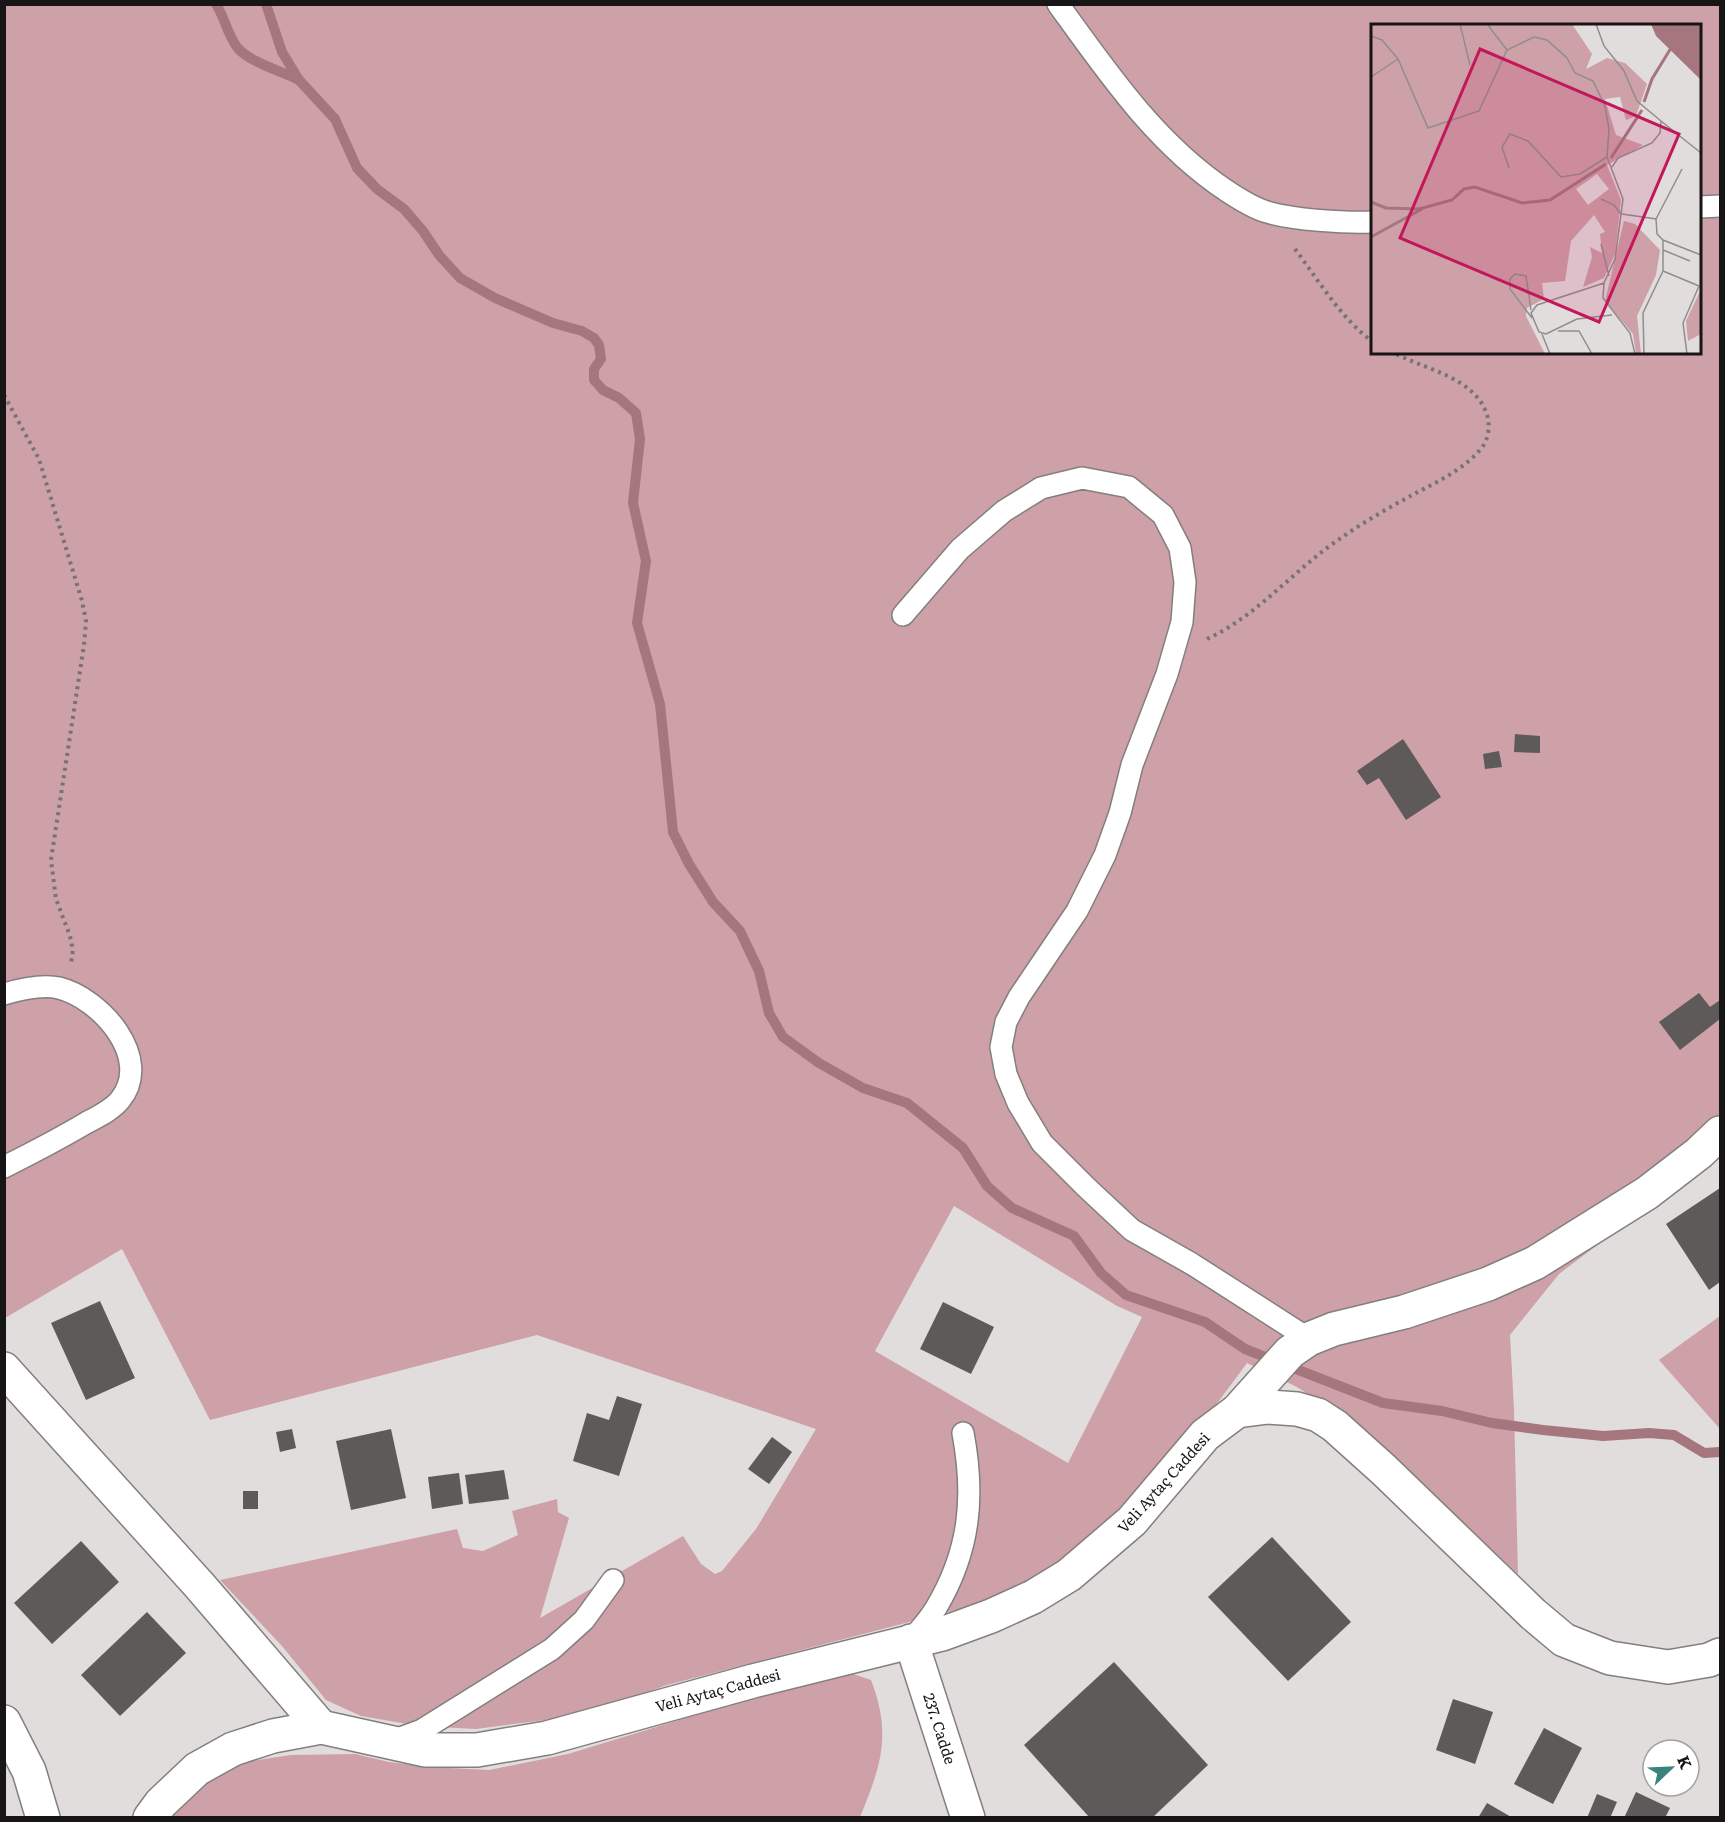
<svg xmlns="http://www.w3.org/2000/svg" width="1725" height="1822" font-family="Literata,serif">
<rect width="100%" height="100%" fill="#e2dddd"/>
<g fill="#cea0a7" fill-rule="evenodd">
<path d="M4 5H1720V1152L1559 1274 1510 1335 1514 1409 1518 1574 1459 1521 1376 1440 1297 1387 1247 1363 1207 1417 1148 1488 1070 1555 1020 1587 975 1605 667 1685 584 1715 476 1729 419 1726 361 1716 326 1700 282 1646 220 1580 457 1529 463 1548 483 1551 518 1535 512 1511 557 1499 558 1512 569 1518 540 1618 683 1536 701 1564 715 1574 722 1571 756 1529 816 1429 537 1335 210 1420 122 1249 5 1318ZM1372 26H1700V352H1372ZM954 1206 1117 1306 1142 1317 1068 1463 875 1351Z"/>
<polygon points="1720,1316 1720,1429 1659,1360"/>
<path d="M850 1673 871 1680C892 1734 881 1766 860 1817L168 1818 215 1775 243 1762 291 1755 355 1754 389 1762 430 1767 489 1770 568 1754 761 1695Z"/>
</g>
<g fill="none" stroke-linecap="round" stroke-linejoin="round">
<g stroke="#a5767e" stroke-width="10">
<path d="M216 4C225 18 227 34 237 47 247 61 283 72 299 80"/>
<polyline points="266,4 282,52 299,80 335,119 357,168 377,189 404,209 423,231 439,255 460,278 495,298 553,323 582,331 594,338 599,345 601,359 594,369 594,380 603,390 619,398 636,413 640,439 633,503 646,561 637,623 660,704 673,832 689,864 713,902 740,931 759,971 769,1013 783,1037 819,1063 863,1088 907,1103 963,1148 987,1186 1012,1208 1074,1236 1101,1273 1126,1295 1205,1322 1245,1349 1383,1403 1442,1411 1492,1423 1543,1430 1603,1436 1649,1433 1674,1435 1704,1453 1720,1452"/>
</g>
</g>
<g fill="#5e5a5a">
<polygon points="1515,734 1540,736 1540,753 1514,752"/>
<polygon points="1403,739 1441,797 1406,820 1379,778 1367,785 1357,771"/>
<polygon points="1499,751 1502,767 1485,769 1483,754"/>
<polygon points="1699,993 1710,1007 1720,1000 1720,1019 1680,1050 1659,1022"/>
<polygon points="1720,1188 1720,1282 1709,1290 1666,1224"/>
<polygon points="100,1301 135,1378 86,1400 51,1323"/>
<polygon points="943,1302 994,1327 971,1374 920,1349"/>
<polygon points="617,1396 642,1404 619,1476 573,1461 587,1413 609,1420"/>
<polygon points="292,1429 296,1448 280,1452 276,1432"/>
<polygon points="391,1429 406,1498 351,1510 336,1441"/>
<polygon points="772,1437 792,1452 769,1484 748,1469"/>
<polygon points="504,1470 509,1499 469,1504 465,1475"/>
<polygon points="459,1473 463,1504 432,1509 428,1477"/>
<rect x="243" y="1491" width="15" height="18"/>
<polygon points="1272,1537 1351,1622 1288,1681 1208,1597"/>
<polygon points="81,1541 119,1582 52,1644 14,1603"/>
<polygon points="147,1612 186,1653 120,1716 81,1675"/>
<polygon points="1114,1662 1208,1765 1152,1818 1090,1818 1024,1745"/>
<polygon points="1453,1699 1493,1712 1475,1764 1436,1750"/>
<polygon points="1544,1728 1582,1748 1553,1804 1514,1784"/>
<polygon points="1636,1792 1670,1808 1665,1818 1624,1818"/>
<polygon points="1597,1794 1617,1802 1610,1818 1587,1818"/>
<polygon points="1487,1803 1513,1818 1478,1818"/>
</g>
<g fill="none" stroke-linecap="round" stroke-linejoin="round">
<g stroke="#837f7f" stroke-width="24">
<g id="lane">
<path d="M1058 4C1107 72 1156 144 1227 191 1239 199 1253 208 1267 212 1293 220 1345 223 1372 222"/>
<polyline points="1700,207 1720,206"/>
<polyline points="903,615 960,549 1004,511 1041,488 1082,478 1129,487 1163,515 1180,548 1185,582 1182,622 1167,674 1132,765 1120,813 1105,855 1077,911 1019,997 1006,1022 1001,1047 1006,1074 1018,1103 1042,1143 1086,1187 1132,1230 1192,1264 1309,1339"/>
<path d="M4 994C21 989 42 984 59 988 100 998 154 1058 120 1100 112 1110 97 1117 86 1123 59 1139 32 1153 4 1167"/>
<path d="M911 1641C919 1630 929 1620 936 1608 970 1551 975 1497 963 1433"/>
<polyline points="392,1741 422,1730 552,1649 584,1620 613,1580"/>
</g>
</g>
<g stroke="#837f7f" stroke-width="36">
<g id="street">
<polyline points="4,1369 200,1586 321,1727"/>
<polyline points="1237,1411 1268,1407 1297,1409 1318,1415 1335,1426 1384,1470 1533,1614 1564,1640 1610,1658 1668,1667 1709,1660 1720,1655"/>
<polyline points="911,1641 968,1818"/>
<polyline points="4,1722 29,1771 43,1818"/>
<polyline points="150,1818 161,1803 197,1769 233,1749 273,1736 321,1727 425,1750 477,1750 547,1738 753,1681 942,1634 991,1616 1033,1597 1069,1575 1132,1521 1205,1435 1237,1411 1290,1352 1309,1339 1334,1329 1404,1312 1488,1284 1535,1263 1647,1193 1699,1153 1720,1133"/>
</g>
</g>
<g stroke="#767373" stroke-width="4" stroke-dasharray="3 4.5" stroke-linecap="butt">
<path d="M1295 249C1317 278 1342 320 1372 341"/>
<polyline points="4,395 39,459 82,601 86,621 84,645 51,860 56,899 70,936 73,950 71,963"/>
<path d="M1207 639C1257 616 1293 571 1338 540 1362 523 1390 507 1416 493 1439 481 1462 470 1480 450 1489 440 1491 424 1486 412 1472 376 1423 369 1392 352"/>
</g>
<use href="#lane" stroke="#fff" stroke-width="21"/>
<use href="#street" stroke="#fff" stroke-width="33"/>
</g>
<g text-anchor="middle" stroke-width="6" stroke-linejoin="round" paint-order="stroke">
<g font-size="15" fill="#171515" stroke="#fff">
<text transform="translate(1164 1483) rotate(-48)" y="5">Veli Aytaç Caddesi</text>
<text transform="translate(718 1691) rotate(-15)" y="5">Veli Aytaç Caddesi</text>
<text transform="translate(939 1729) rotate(72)" y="5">237. Cadde</text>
</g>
</g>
<g transform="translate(1371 24)">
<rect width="330" height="330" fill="#e2dddd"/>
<path d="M0 0H201L221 30 215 45 236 34 254 39 276 60 265 92 255 96 249 73 234 75 245 111 272 121 236 141 250 176 244 230 233 254 212 263 221 233 219 223 231 229 229 210 234 208 223 191 200 217 194 257 171 259 173 275 156 284 155 292 174 330H0ZM226 150 238 165 217 181 205 165ZM253 197 264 200 289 226 285 251 266 292 270 330H265L262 310 234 277ZM330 265V310L317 317 315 297Z" fill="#cea0a7" fill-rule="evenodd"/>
<path d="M280 0H330V56L285 12Z" fill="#a5767e"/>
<path fill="none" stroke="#a5767e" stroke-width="3" d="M273 78 281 55 300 24M240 134 271 86M0 178 15 184 48 185 81 176 93 165 104 163 151 179 179 176 235 140M0 213 51 185"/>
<path fill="none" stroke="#918d8d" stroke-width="1.5" d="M89 0 99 41M116 0 136 26M225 0 233 22 253 47 266 77 290 97 289 109 281 119 247 134 241 143M0 12 11 16 27 35 57 104 108 87 136 26 163 13 176 16 196 34 204 49 222 57 234 82 238 105 236 133 252 175 244 235 233 259 232 274 259 309 264 330M0 53 27 35M290 97 330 129M138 144 131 123 139 110 157 117 190 153 209 150 236 133M230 175 243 181 250 190M251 190 285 195 286 210 292 216 330 231M285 195 311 145M292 216V247L328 262 312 299 316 330M230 220 238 252M292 226 319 237M233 259 166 281 160 289 168 308 175 310 206 295 241 291M160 286 155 252 144 250 139 255V265L161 294M187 307H208L221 330M171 310 179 330M273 330 272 289 292 247"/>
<path fill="#c2185b" fill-opacity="0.15" stroke="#c2185b" stroke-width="3" d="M109 25 308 110 228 298 29 214Z"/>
<rect width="330" height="330" fill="none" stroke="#171515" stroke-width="3"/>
</g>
<rect width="1725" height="1822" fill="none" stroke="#171515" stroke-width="12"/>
<g transform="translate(1671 1768) rotate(67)"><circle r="28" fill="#ffffff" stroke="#a2a1a1" stroke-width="1.5"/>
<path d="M0-4.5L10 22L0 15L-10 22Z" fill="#3b837d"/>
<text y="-9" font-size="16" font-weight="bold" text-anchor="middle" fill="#171515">K</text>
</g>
</svg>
